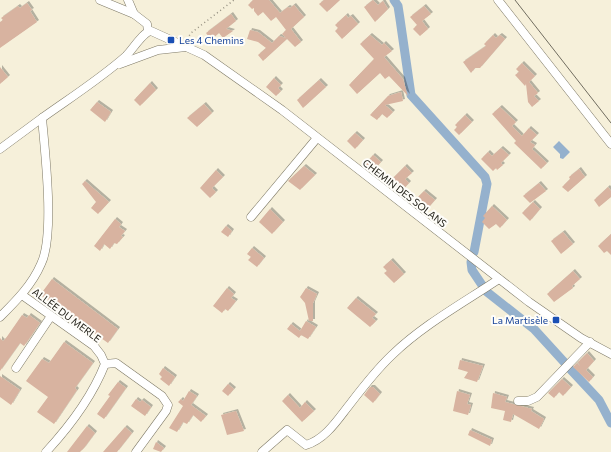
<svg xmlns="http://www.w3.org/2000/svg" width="611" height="452" font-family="Commissioner,sans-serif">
<defs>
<filter id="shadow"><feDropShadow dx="2" dy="-2" stdDeviation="0" flood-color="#0004"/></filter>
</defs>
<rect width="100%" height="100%" fill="#f6f0da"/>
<polygon fill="#95b1cd" points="559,141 570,152 563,159 560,158 560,154 553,147"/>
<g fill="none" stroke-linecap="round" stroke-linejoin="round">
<g stroke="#95b1cd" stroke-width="9">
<polyline points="394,0 398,6 400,19 411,95 485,177 487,184 474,252"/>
<polyline points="471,262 472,270 482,285"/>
<polyline points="487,292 534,329 565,363"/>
<polyline points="571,370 599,400 611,423"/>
</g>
</g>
<g fill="#d8b3a0" filter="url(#shadow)">
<polygon points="253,0 269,0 280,13 288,7 290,8 294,5 304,17 291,29 301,42 295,47 287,39 263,61 258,55 266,48 258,42 247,39 250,30 258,32 272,43 279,36 286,38 282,34 286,30 276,17 271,21 263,12 258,16 254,11 254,8 252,9 248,5"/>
<polygon points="324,0 340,0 327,12 319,4"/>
<polygon points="373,0 378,5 383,1 388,9 375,22 364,7"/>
<polygon points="27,3 32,10 30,11 37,22 0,48 0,22 3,20 1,18 18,6 20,8"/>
<polygon points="424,6 431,14 422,21 428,29 420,36 413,29 417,25 410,17"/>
<polygon points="231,14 236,21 226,29 233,31 223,38 219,33 211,40 206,33"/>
<polygon points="346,15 348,18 351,16 358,24 342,39 335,31 338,28 335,25"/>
<polygon points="370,35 382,45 384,43 392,51 384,57 403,79 408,96 389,76 385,79 380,73 357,94 349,85 374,59 360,44"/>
<polygon points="493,35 496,38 500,35 505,39 480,68 475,68 471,73 463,62 486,46 484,44"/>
<polygon points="522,63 535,76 529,82 538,93 534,96 539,101 532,107 528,102 526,84 525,86 515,75 519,72 516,69"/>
<polygon points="0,67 8,77 0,84"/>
<polygon points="274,78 281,85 278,88 281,91 276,96 266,87"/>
<polygon points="319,80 326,87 303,108 297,100"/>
<polygon points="150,83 156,90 140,106 134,100"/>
<polygon points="401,92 403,101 385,105 393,112 387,118 382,114 377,120 370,115 388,96"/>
<polygon points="97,102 111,112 105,122 90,110"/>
<polygon points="204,104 212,113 197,127 187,118"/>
<polygon points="500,107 516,122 512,126 522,136 529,128 537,135 530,142 535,145 532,149 547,163 541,169 514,143 516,141 492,114"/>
<polygon points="465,115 472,122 459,135 454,130 457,127 455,125"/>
<polygon points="355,133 363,140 355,149 347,141"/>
<polygon points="501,148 509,155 501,163 503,165 497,170 496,168 493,171 481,159 488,152 492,156"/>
<polygon points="373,155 381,162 372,172 365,164"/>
<polygon points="304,166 315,175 300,190 288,181"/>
<polygon points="405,166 412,173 405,179 409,183 399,194 388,183"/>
<polygon points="579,169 585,177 568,192 562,187 570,179 569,177"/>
<polygon points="216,170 223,177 212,188 216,192 210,198 200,188"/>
<polygon points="85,181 109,202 98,214 91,208 96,202 82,184"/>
<polygon points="539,183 546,191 530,203 523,196"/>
<polygon points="608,187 611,191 611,197 599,207 594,200"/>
<polygon points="424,191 435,200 428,208 417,198"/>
<polygon points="533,202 540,209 530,221 522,213"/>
<polygon points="492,206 507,220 500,228 496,224 489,229 482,222 485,218 483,216"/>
<polygon points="270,209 283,222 272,234 259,222"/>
<polygon points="115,219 121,224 119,227 125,231 121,236 123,237 117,244 114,243 110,249 104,244 100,251 94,246"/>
<polygon points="226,226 232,231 228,237 221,232"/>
<polygon points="563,232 573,244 561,254 551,241"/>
<polygon points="611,234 611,255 607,251 604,253 598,246"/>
<polygon points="252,248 264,258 257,267 248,260 251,257 247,254"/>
<polygon points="391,260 404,274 394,283 384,273 387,271 383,267"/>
<polygon points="573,271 580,279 572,286 573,288 554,302 547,294"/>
<polygon points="52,279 118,329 108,343 40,295"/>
<polygon points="227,288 234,294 231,298 236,301 228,311 225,309 222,313 213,306"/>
<polygon points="306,288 317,294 313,303 313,321 309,321 305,303 300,297"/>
<polygon points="356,298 376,314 372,318 376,321 370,327 347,308"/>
<polygon points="22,315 27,318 29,315 40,323 24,346 20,343 0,371 0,338 3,341 6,338"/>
<polygon points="306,321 316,327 308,339 301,335 299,338 287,329 291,324 300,331"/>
<polygon points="64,342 93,363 75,388 77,390 54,424 37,412 48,397 26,381 42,359 49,363"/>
<polygon points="587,353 594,361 586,370 593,377 589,382 573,367 577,363 580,366 578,362"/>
<polygon points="460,360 483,366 477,382 464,378 468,372 458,369"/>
<polygon points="163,368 175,377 169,386 160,379 162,377 159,374"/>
<polygon points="0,376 20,390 11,405 0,397"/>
<polygon points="562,379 571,387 563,396 559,392 554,398 548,393"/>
<polygon points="118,382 126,388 104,419 97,414 110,396 108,395"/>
<polygon points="228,384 234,389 228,396 222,391"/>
<polygon points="370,387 373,387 380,394 373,403 364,395"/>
<polygon points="189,391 197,396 191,405 206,416 201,422 193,415 187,424 183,422 177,432 169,428 183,406 178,402 181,399 183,401"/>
<polygon points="457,391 470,395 467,404 471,405 468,415 453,411"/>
<polygon points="493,393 507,397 505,402 532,409 531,411 544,419 539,429 513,414 511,422 503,420 505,411 491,408"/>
<polygon points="288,395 300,408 305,402 314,411 302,422 282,401"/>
<polygon points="136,399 140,402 142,400 151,407 145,416 131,406"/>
<polygon points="236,411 244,431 227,435 221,415"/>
<polygon points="87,426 95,433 84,448 80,452 67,452"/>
<polygon points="125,427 132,433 117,452 103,452"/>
<polygon points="470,430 492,440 490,446 468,435"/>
<polygon points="156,442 164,448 161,452 153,449"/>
</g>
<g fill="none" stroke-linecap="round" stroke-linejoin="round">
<g stroke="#7e7966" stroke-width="9">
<g id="minor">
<polyline points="100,0 134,14"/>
<polyline points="128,0 134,14 147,24 148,31"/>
<polyline points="498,0 611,144"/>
<polyline points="120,64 158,50 186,47"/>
<polyline points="0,149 42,118"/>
<polyline points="251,217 317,138"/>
<path d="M22 295 94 346 101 355 105 364C92 397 70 426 46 452"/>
<path d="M0 317C16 301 32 285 41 264 55 236 45 152 42 118 70 98 100 79 126 56 133 49 143 32 151 31L204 55 282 110 529 302 581 338 611 354"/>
<polyline points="105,364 116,363 162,396 168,405 166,411 136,452"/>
<polyline points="16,368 51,316"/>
<polyline points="518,401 528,401 537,397 590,342"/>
<path d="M262 452 287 430 306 445C326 439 338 419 350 404 363 387 376 370 392 355 423 325 463 303 499 279"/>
</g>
</g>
<polyline stroke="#948f80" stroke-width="1.5" stroke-dasharray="1 3" stroke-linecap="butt" points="187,39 191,33 234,0"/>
<use href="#minor" stroke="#fff" stroke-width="8"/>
<polyline stroke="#716d60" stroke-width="1" points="515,0 611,123"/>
</g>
<g fill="#1a4fb4" stroke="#fefdf9" stroke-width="1.5">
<rect x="167" y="36" width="8" height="8" rx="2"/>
<rect x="552" y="316" width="8" height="8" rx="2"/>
</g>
<g text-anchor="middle" stroke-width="4" stroke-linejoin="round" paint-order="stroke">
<g font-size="10" fill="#164399" stroke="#fefdf9" text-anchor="start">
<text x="179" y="44">Les 4 Chemins</text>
<text x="548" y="324" text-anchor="end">La Martisèle</text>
</g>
<g font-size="10" fill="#1e1c14" stroke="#fefdf9">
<text transform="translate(405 193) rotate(38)" y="4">CHEMIN DES SOLANS</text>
<text transform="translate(67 315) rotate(37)" y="4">ALLÉE DU MERLE</text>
</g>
</g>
</svg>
